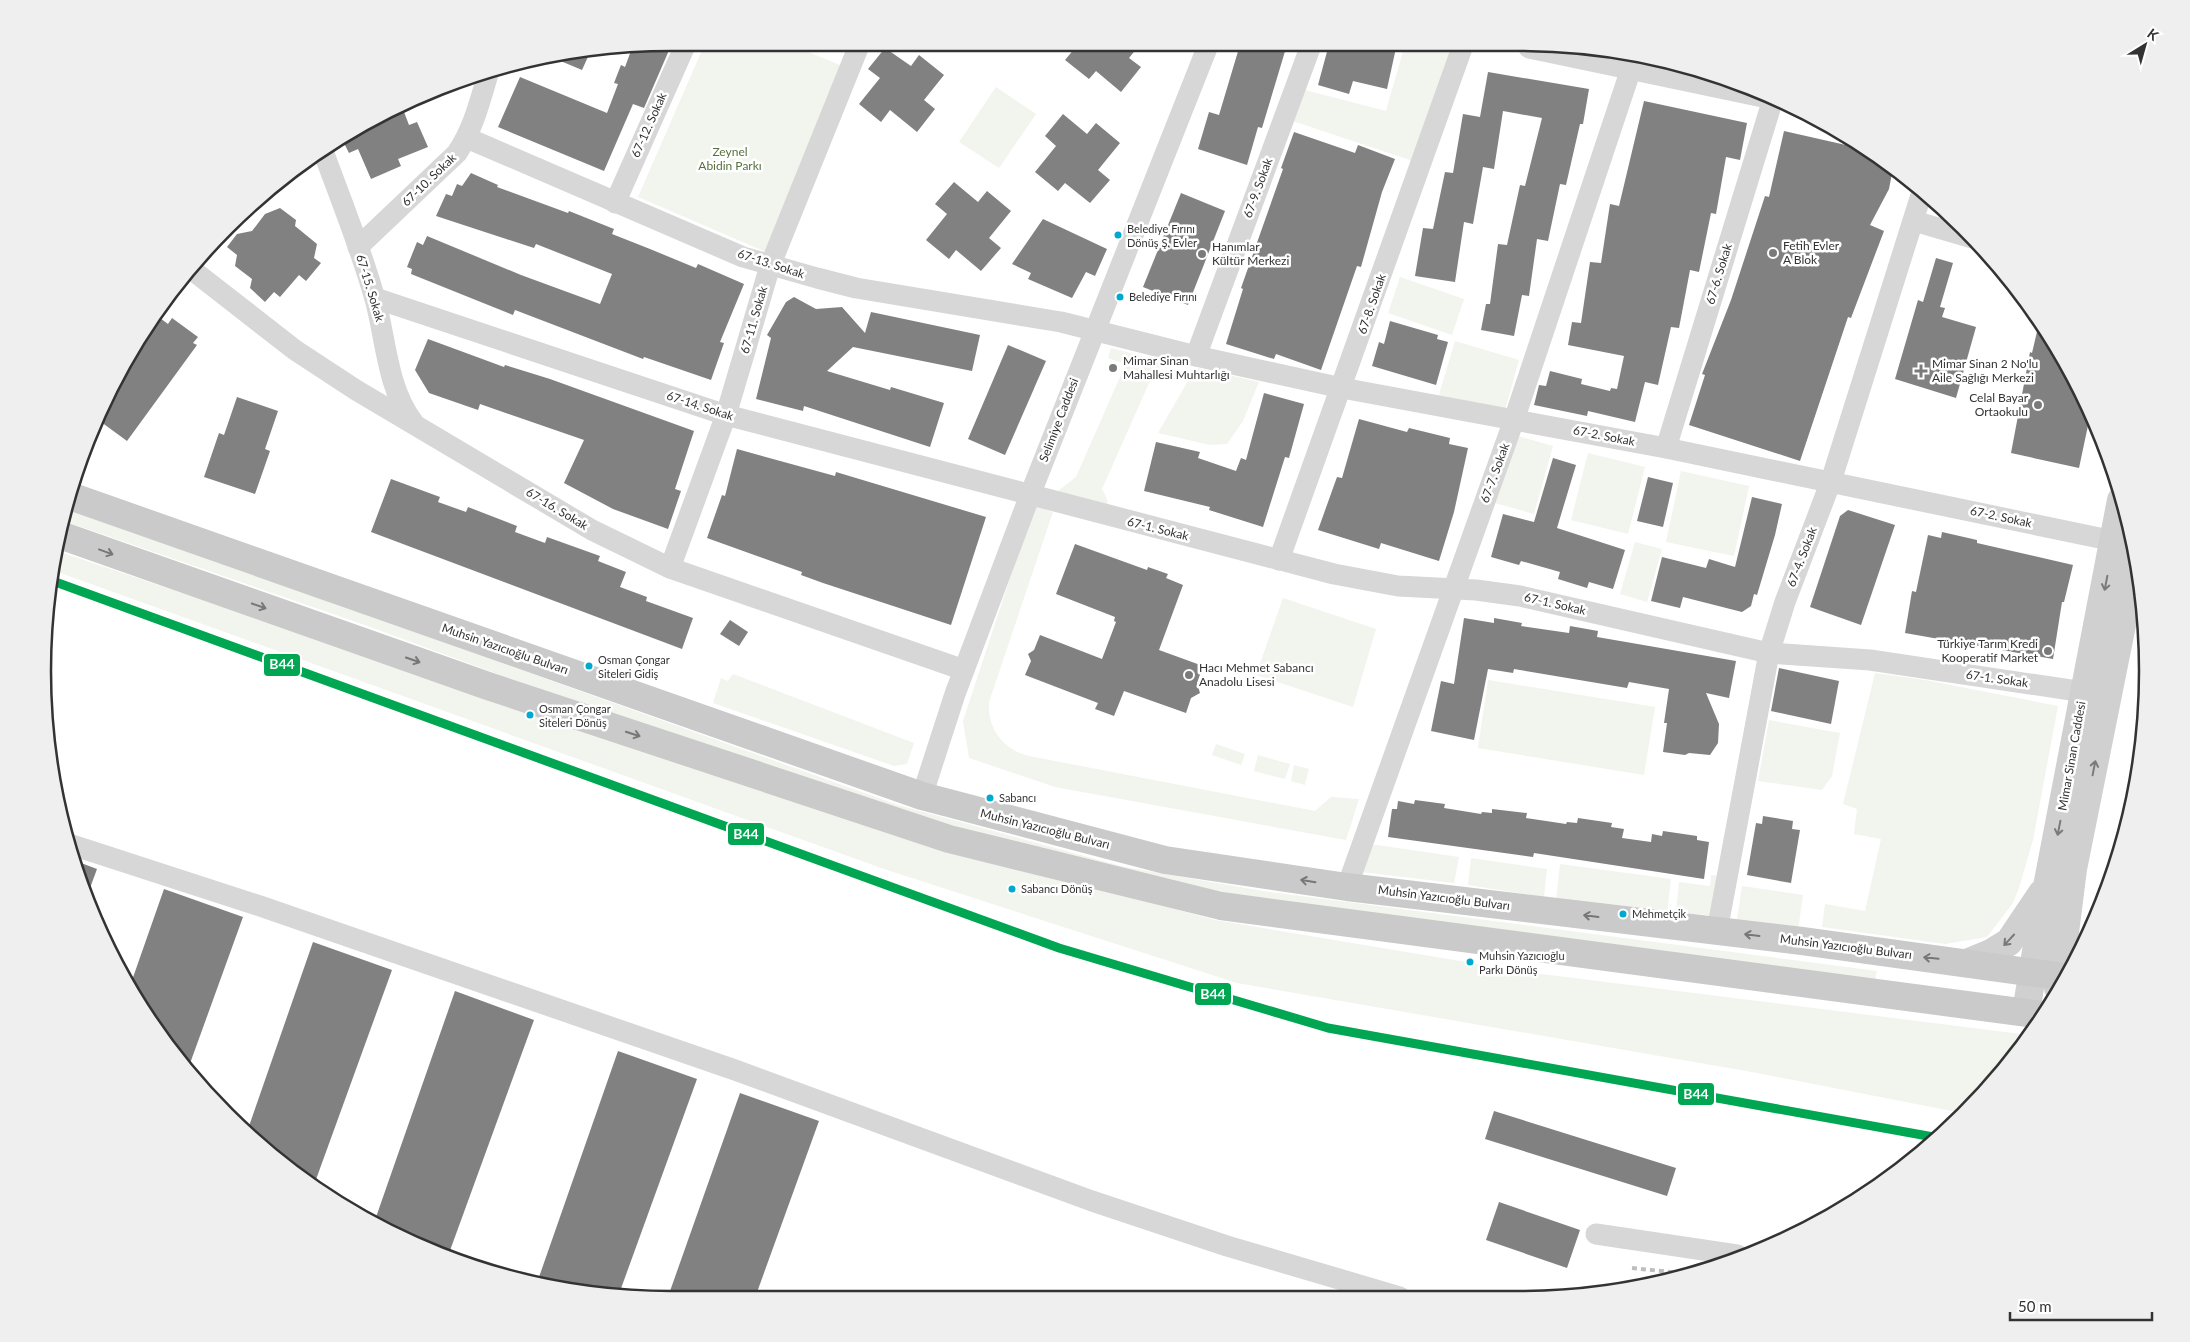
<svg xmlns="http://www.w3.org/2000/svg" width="2190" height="1342" font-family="Lato,sans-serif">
<rect width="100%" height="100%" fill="#fff"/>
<g fill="#f1f5ed">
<polygon points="703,48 799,48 842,66 766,252 638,197"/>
<polygon points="1404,48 1433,48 1451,53 1416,162 1293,121 1301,89 1386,111"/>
<polygon points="996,87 1036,114 999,168 959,142"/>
<polygon points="1400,277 1464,299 1452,335 1388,313"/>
<polygon points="1455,341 1519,360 1504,413 1439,395"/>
<polygon points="1111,348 1165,362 1153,374 1102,489 1107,499 1108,511 1054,494 1076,477 1120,377 1125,364 1108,358"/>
<polygon points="1199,368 1259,382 1243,421 1227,444 1210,445 1158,433 1188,381"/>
<polygon points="1514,435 1553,446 1534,514 1495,503"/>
<polygon points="1588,453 1645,467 1628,534 1571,520"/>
<polygon points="1681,471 1749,486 1734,556 1666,542"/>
<polygon points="68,501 351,609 898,805 1125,867 1263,891 1877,971 1875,980 1260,900 1003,848 536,688 362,624 64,521"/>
<path d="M1034 505 1053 512 989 702C987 728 1003 750 1029 756L1315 811 1331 797 1359 799 1346 840 1055 787 969 758 963 721Z"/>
<polygon points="1635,542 1662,549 1647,602 1620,594"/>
<polygon points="57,551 900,834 1215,920 1526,972 2029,1035 2018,1053 1962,1113 1752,1072 1237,983 884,869 52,570"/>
<polygon points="1283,598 1376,629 1353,707 1256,675"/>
<polygon points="1875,673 1925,680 2058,706 2033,840 2019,888 2013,903 1987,937 1945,944 1822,927 1825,904 1865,911 1881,839 1854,834 1857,809 1843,804"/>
<polygon points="733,674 914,743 907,764 894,766 713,703 721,678 728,681"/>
<polygon points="1488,680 1655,707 1644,775 1478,748"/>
<polygon points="1769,720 1840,733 1832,776 1822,790 1758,781"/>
<polygon points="1216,744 1245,754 1241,765 1212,755"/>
<polygon points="1258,755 1290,764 1285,779 1254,771"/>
<polygon points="1294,765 1309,769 1305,785 1291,781"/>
<polygon points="1370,844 1459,857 1454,883 1361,872"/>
<polygon points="1471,858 1547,869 1544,897 1468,885"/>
<polygon points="1560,864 1671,879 1667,914 1556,901"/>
<polygon points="1711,875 1721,876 1717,916 1676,912 1679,882 1710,886"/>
<polygon points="1742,886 1803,895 1798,930 1737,920"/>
</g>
<g fill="#818181">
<polygon points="589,48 592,48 582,70 551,57"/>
<polygon points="632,48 670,48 644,108 633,104 604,171 498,127 520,77 607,113 618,84 614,83 621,65 625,67"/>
<polygon points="885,48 911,66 919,55 944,75 924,100 935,109 917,132 890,110 881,122 859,104 880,78 868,69"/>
<polygon points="1075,48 1137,48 1129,58 1141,67 1121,92 1096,71 1089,79 1065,60"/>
<polygon points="1239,48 1286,48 1262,128 1258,127 1247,165 1198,149 1209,112 1219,115"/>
<polygon points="1328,48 1396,48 1387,89 1353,81 1349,94 1318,85"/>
<polygon points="1488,72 1589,89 1583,124 1580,124 1566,185 1560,184 1548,241 1537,239 1529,296 1522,295 1514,336 1481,330 1486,304 1490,304 1498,244 1507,245 1520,185 1525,186 1542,118 1503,111 1494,169 1483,167 1473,224 1464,222 1455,282 1415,276 1423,228 1433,229 1445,172 1453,173 1463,114 1480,117"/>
<polygon points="1644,101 1747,123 1740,160 1726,157 1716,214 1711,213 1699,272 1690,270 1679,328 1671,327 1658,385 1645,382 1635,422 1588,411 1587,416 1534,405 1539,385 1546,386 1550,371 1582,379 1581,384 1610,391 1611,388 1617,389 1624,356 1568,345 1572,322 1581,323 1590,262 1601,263 1610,204 1619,206"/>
<polygon points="401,104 409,125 417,122 428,147 398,159 401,166 371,179 358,149 349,153 342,139"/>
<polygon points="1063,114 1087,134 1096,123 1120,143 1098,170 1110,180 1090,203 1065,183 1058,191 1035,172 1056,146 1045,136"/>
<polygon points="1784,131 1859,148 1893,168 1889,189 1870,225 1884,231 1851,318 1848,317 1800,461 1689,425 1705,375 1702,374 1731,300 1765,196 1769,197"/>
<polygon points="1294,132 1355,153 1358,145 1395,159 1382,192 1361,267 1357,266 1321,370 1276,354 1274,359 1226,344 1243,289 1241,288 1283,169 1281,168"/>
<polygon points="471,173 498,185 497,187 568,213 569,211 614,229 612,234 650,249 696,268 698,264 744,284 720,342 724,343 711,380 644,357 643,359 515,310 513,315 411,274 412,269 407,267 417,242 423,245 427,236 521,275 600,304 612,274 536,244 534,248 436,216 446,194 452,196 457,184 462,186"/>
<polygon points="954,182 978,202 987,191 1011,211 989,238 1001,248 981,271 956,250 949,259 926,240 947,214 935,204"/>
<polygon points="1181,193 1225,211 1188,305 1143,287"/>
<polygon points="280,208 296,220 295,226 317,244 314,258 321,263 306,281 299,275 280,297 274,292 265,302 250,288 252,279 235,266 237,255 227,247 237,234 252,231 265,214"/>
<polygon points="1043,219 1107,249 1095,276 1086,272 1072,298 1028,279 1031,273 1012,264"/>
<polygon points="1936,258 1953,263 1940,307 1945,308 1942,317 1976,327 1956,398 1895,379 1918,300 1923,302"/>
<polygon points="794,297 816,309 842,307 865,333 871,312 980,335 972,371 853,347 827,371 890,390 891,387 944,403 930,447 804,406 803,411 756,399 771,338 767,335 786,302"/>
<polygon points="156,315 168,324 172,318 198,337 193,343 197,345 127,441 97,419 107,393"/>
<polygon points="1390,321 1438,335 1437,339 1448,342 1436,385 1372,366 1379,342 1384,344"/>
<polygon points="2039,323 2063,356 2090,416 2079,468 2011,453 2030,352 2032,353"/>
<polygon points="428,339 504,367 505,365 550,379 694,431 675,489 681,491 668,529 613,509 564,483 584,440 480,404 478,410 429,393 415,370"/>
<polygon points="1008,345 1046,361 1005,455 968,439"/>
<polygon points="1264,393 1304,404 1289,458 1285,457 1263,527 1209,510 1210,507 1144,491 1156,442 1200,452 1198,458 1236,471 1241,458 1246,460"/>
<polygon points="237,397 278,411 265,449 270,451 255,494 204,477 219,433 224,435"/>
<polygon points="1359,419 1407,432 1409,428 1450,438 1449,444 1468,448 1454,512 1439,561 1381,543 1379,549 1318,530 1337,477 1342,478"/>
<polygon points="737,449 835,476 836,472 986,517 951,625 823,583 801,575 802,572 707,538 722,495 725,496"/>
<polygon points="1553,458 1576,465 1557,528 1625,550 1613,589 1589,582 1587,588 1558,579 1560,572 1521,561 1519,565 1491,557 1503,514 1534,522"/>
<polygon points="1648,477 1673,483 1663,527 1637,521"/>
<polygon points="391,479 440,497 438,502 466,512 468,507 517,526 515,532 545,543 547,537 600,556 598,561 626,572 620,587 647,597 646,601 693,618 682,649 371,532"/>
<polygon points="1752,497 1782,504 1775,535 1757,595 1754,594 1751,606 1742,612 1683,597 1680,608 1651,601 1662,557 1706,568 1709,559 1735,567"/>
<polygon points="1848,510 1895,525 1861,625 1810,607 1840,516"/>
<polygon points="1942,532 1977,540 1977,543 2073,565 2064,602 2062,602 2053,659 1905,633 1912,591 1916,592 1928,535 1941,538"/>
<polygon points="1075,544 1147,570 1148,567 1168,574 1166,578 1183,585 1159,650 1203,666 1197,683 1200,693 1191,698 1186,713 1124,691 1114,716 1095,709 1098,703 1025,675 1031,661 1028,654 1034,650 1040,635 1102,659 1116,622 1114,621 1115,617 1056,594"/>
<polygon points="1464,618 1494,623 1494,618 1522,623 1521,626 1569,633 1570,626 1598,631 1597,637 1736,661 1729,698 1706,693 1719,724 1718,743 1710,755 1689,753 1685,755 1663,752 1667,723 1664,723 1669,689 1629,682 1627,688 1514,669 1513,673 1488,669 1474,740 1431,731 1441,681 1454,684"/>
<polygon points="730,620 748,632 739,646 720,634"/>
<polygon points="1779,668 1839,681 1831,724 1771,711"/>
<polygon points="1415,800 1445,804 1444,808 1481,814 1482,812 1492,813 1492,809 1527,813 1526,818 1566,824 1567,822 1577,823 1578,818 1612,823 1611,827 1624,829 1622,838 1651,842 1652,834 1662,836 1663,831 1697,836 1697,840 1709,842 1704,879 1534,853 1533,857 1388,837 1392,809 1397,809 1398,801 1414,804"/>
<polygon points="1763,816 1793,821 1792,829 1800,830 1791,883 1747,875 1756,823 1762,824"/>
<polygon points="73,860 97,869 86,899 76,873"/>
<polygon points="164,889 243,917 188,1069 172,1053 130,986"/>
<polygon points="313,942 392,970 314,1185 289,1170 248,1129"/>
<polygon points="455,991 534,1020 448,1256 431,1252 375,1220"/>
<polygon points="618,1051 697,1079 619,1294 589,1294 538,1280"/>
<polygon points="740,1093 819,1121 756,1295 669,1294"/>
<polygon points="1494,1111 1676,1168 1667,1196 1485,1139"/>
<polygon points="1499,1202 1580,1230 1567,1268 1486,1240"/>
</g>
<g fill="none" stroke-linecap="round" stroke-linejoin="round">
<g stroke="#d7d7d7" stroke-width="21">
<polyline points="1529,48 1777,100"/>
<polyline points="467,138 743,257 817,278 856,288 1061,322 1196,356 1342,388 1666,448 2114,541"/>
<path d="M323 151C341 200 361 249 375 299 386 339 387 388 413 422"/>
<polyline points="615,203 684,48"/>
<polyline points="1914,221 1972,238"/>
<path d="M358 247 457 153C474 128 480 100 489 71"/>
<polyline points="191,269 295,350 356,390 592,530 670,568 964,670"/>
<polyline points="375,298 726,415 1334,574 1398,586 1476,590 1520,596 1769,653 1870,660 2084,692"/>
<polyline points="1196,356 1310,48"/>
<polyline points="1666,448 1773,99"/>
<polyline points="1279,560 1462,48"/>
<polyline points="670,568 726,415 770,266 858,48"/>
<polyline points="922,796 955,694 1030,495 1207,48"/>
<polyline points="69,844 263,907 735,1070 1092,1201 1227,1246 1400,1297"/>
<polyline points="1347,887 1514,420 1635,57"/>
<polyline points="1717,931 1769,653 1785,602 1831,481 1922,192"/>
<polyline points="1596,1234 1737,1255"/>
</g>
<g stroke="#d0d0d0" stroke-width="28">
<polyline points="1969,962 1991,953 2009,942 2042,893"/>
<polyline points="2058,988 2073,869 2135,560"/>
<polyline points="2026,1012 2045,897 2121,500"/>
</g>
<g stroke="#cacaca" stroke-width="28">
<polyline points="70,496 922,796 1165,860 1347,887 1802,941 2065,977"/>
<polyline points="60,535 488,686 949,839 1221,906 2042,1015"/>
</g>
<g stroke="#bebebe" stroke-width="4" stroke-dasharray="5 4" stroke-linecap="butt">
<polyline points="1632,1268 1690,1274"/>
<polyline points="1633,1281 1651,1283"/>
</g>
<g stroke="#fff" stroke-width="12">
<polyline id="rail-1" points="50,580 1059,948 1328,1028 1939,1138"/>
</g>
<use href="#rail-1" stroke="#00a651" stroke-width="9"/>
</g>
<defs><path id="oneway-shaft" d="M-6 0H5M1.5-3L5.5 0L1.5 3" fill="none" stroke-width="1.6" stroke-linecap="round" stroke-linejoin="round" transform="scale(1.25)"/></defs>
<g stroke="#777">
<use href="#oneway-shaft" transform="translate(106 552) rotate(20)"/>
<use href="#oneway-shaft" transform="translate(259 606) rotate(19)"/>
<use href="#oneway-shaft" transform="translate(413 660) rotate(19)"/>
<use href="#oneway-shaft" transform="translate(633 734) rotate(18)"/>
<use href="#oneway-shaft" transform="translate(1308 881) rotate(-171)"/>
<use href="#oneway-shaft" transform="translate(1591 916) rotate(-173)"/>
<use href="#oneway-shaft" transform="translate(1752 935) rotate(-173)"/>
<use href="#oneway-shaft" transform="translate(1931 958) rotate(-174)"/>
</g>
<g stroke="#7a7a7a">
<use href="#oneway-shaft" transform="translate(2106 583) rotate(101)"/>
<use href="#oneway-shaft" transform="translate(2094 768) rotate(-79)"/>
<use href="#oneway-shaft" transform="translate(2059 828) rotate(101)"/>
<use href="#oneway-shaft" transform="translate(2009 940) rotate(133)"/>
</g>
<g fill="#00a9ce" stroke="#fff" stroke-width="2">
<circle cx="1118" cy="235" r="4.5"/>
<circle cx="1120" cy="297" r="4.5"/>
<circle cx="589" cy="666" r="4.5"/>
<circle cx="530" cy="715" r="4.5"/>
<circle cx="990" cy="798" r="4.5"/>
<circle cx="1012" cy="889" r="4.5"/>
<circle cx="1623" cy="914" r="4.5"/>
<circle cx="1470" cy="962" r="4.5"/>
</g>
<g fill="#7a7a7a" stroke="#fff" stroke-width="2">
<circle cx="1773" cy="253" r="5"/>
<circle cx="1202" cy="254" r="5"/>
<circle cx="1113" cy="368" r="5"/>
<path d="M1918.5 363.5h5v5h5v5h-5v5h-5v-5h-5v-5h5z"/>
<circle cx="2038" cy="405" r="5"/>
<circle cx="2048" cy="651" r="5"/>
<circle cx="1189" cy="675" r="5"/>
</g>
<g text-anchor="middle" stroke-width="5" stroke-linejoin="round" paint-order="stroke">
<g font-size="11" fill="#333" stroke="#fff" text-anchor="start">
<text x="1127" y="233">Belediye Fırını<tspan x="1127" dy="14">Dönüş Ş. Evler</tspan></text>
<text x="1129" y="301">Belediye Fırını</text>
<text x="598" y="664">Osman Çongar<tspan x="598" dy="14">Siteleri Gidiş</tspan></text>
<text x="539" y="713">Osman Çongar<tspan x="539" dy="14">Siteleri Dönüş</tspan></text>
<text x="999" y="802">Sabancı</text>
<text x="1021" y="893">Sabancı Dönüş</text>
<text x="1632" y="918">Mehmetçik</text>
<text x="1479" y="960">Muhsin Yazıcıoğlu<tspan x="1479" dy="14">Parkı Dönüş</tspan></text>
</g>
<g font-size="12" fill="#333" stroke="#fff">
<text transform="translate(649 125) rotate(-66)" y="4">67-12. Sokak</text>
<text transform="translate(429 180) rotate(-44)" y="4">67-10. Sokak</text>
<text transform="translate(1258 188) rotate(-70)" y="4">67-9. Sokak</text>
<text transform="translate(771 264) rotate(18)" y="4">67-13. Sokak</text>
<text transform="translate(1719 274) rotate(-73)" y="4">67-6. Sokak</text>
<text transform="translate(370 288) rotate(73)" y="4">67-15. Sokak</text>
<text transform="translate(1372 304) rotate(-71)" y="4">67-8. Sokak</text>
<text transform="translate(754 320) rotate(-74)" y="4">67-11. Sokak</text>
<text transform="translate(700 406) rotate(18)" y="4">67-14. Sokak</text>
<text transform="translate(1059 420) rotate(-69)" y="4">Selimiye Caddesi</text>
<text transform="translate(1604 436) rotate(11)" y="4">67-2. Sokak</text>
<text transform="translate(1495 473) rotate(-70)" y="4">67-7. Sokak</text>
<text transform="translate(557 509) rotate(31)" y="4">67-16. Sokak</text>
<text transform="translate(2001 517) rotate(12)" y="4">67-2. Sokak</text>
<text transform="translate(1158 529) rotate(14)" y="4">67-1. Sokak</text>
<text transform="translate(1802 557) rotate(-69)" y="4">67-4. Sokak</text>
<text transform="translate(1555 604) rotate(13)" y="4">67-1. Sokak</text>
<text transform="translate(505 649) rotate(19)" y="4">Muhsin Yazıcıoğlu Bulvarı</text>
<text transform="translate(1997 679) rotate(8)" y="4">67-1. Sokak</text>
<text transform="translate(2072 756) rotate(-80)" y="4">Mimar Sinan Caddesi</text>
<text transform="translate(1045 829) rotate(14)" y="4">Muhsin Yazıcıoğlu Bulvarı</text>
<text transform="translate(1444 898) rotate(7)" y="4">Muhsin Yazıcıoğlu Bulvarı</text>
<text transform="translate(1846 947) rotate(7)" y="4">Muhsin Yazıcıoğlu Bulvarı</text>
</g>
<g font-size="12" fill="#56703f" stroke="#fff">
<text x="730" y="156">Zeynel<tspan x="730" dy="14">Abidin Parkı</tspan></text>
</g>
<g font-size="12" fill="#333" stroke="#fff" text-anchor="start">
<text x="1783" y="250">Fetih Evler<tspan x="1783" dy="14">A Blok</tspan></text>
<text x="1212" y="251">Hanımlar<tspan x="1212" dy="14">Kültür Merkezi</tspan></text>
<text x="1123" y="365">Mimar Sinan<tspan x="1123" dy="14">Mahallesi Muhtarlığı</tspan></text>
<text x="1932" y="368">Mimar Sinan 2 No'lu<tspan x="1932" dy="14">Aile Sağlığı Merkezi</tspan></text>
<text x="2028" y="402" text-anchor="end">Celal Bayar<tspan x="2028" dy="14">Ortaokulu</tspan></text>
<text x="2038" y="648" text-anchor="end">Türkiye Tarım Kredi<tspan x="2038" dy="14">Kooperatif Market</tspan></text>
<text x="1199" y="672">Hacı Mehmet Sabancı<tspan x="1199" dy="14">Anadolu Lisesi</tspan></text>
</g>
</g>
<path d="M0 0H2190V1342H0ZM671 51H1519A620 620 0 0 1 2139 671V671A620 620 0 0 1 1519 1291H671A620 620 0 0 1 51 671V671A620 620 0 0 1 671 51Z" fill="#efefef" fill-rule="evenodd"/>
<path fill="none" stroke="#333" stroke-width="2.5" d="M671 51H1519A620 620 0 0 1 2139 671V671A620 620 0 0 1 1519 1291H671A620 620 0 0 1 51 671V671A620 620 0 0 1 671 51Z"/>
<g stroke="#fff" stroke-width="2">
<rect x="263" y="653" width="38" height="24" rx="5" fill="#00a651"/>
<rect x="727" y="822" width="38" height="24" rx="5" fill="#00a651"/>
<rect x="1194" y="982" width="38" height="24" rx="5" fill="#00a651"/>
<rect x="1677" y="1082" width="38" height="24" rx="5" fill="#00a651"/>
</g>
<g font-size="14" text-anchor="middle" font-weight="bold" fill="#fff">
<text x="282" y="669">B44</text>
<text x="746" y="839">B44</text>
<text x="1213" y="999">B44</text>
<text x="1696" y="1099">B44</text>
</g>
<g transform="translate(2145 45) rotate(37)" stroke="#ffffff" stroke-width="4" paint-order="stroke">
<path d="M0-4L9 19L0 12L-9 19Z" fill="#333333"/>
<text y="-8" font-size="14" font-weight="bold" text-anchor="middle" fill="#333333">K</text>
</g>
<path d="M2010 1312v8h142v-8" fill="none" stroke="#333333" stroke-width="2.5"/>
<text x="2018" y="1312" font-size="15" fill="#333333" stroke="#ffffff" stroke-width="4" paint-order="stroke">50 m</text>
</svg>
